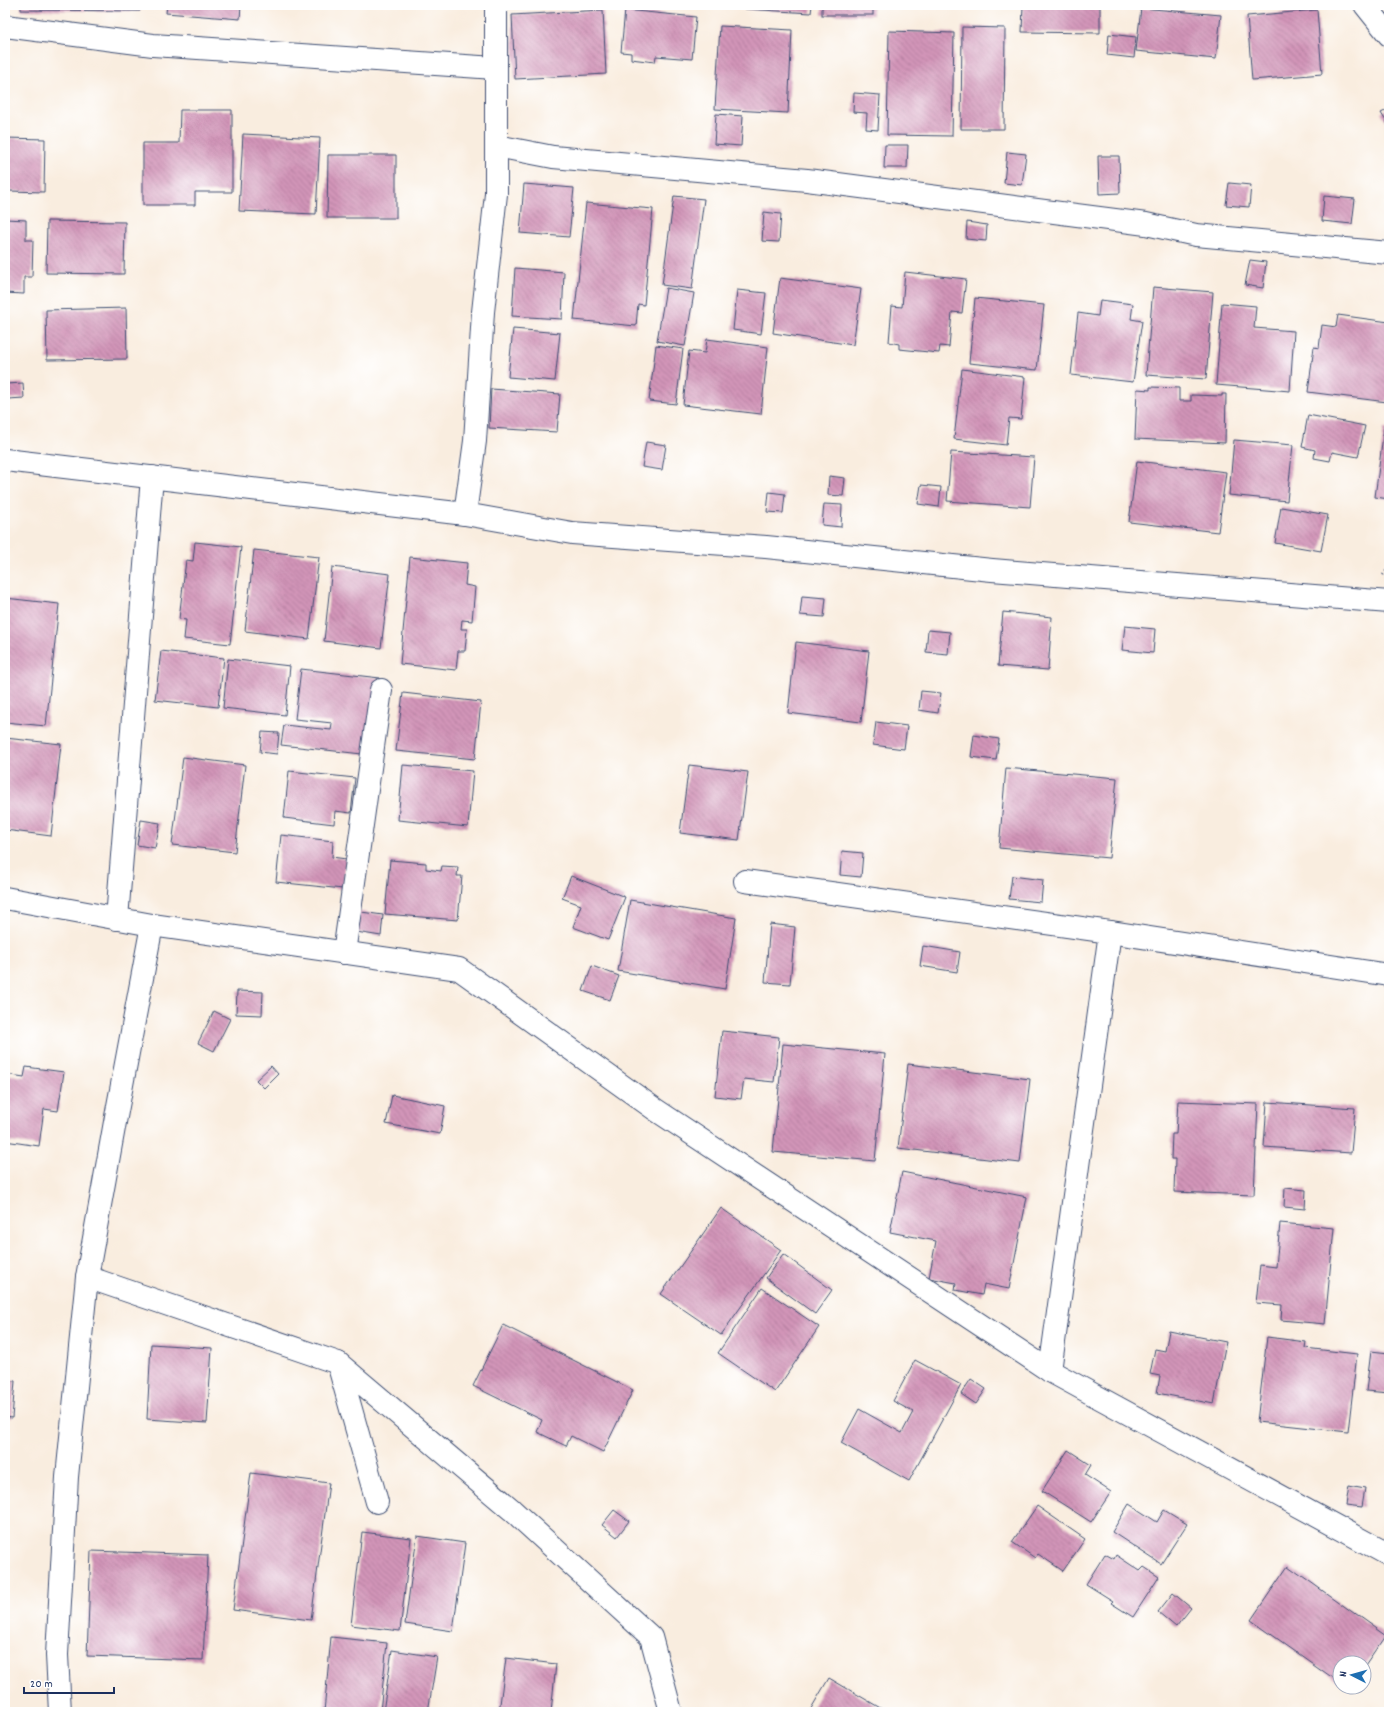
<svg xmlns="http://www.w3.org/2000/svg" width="1394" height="1717" font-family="Dekko,sans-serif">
<defs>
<pattern id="building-back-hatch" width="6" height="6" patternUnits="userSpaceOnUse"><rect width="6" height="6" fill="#d294b8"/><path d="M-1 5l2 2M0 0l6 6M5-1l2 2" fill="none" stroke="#aa7999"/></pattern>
</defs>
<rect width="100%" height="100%" fill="#fff"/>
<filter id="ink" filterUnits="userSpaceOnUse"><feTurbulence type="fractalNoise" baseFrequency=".025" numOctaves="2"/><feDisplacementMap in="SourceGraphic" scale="8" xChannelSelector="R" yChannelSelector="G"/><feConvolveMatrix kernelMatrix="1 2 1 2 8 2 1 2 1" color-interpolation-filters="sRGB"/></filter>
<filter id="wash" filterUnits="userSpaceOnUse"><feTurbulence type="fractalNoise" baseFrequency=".012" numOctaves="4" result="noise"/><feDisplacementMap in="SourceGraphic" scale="16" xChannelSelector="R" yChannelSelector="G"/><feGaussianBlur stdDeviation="0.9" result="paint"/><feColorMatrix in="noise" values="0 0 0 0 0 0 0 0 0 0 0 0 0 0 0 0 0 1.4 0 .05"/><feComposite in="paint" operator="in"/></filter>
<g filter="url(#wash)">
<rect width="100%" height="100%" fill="#f9eddf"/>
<g id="blocks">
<g fill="url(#building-back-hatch)">
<polygon points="21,5 140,5 140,11 21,10"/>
<polygon points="167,5 241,5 240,19 166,13"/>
<polygon points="745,5 812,5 811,13 745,9"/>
<rect x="822" y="5" width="51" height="10"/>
<polygon points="1023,5 1100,5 1100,33 1022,32"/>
<polygon points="1141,8 1221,15 1216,59 1136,51"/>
<polygon points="603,10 606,74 515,79 512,15"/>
<polygon points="625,10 696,17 692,59 656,56 655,62 631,59 631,53 621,52"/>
<polygon points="1317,10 1322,74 1252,80 1247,16"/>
<polygon points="720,26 792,30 788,113 715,109"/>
<polygon points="962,27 1005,28 1004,129 961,129"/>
<polygon points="889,31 954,33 952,136 887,135"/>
<polygon points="1109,34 1136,37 1134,58 1107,55"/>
<polygon points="854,93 880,95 878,130 866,129 867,113 853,112"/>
<polygon points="1389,109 1389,126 1381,113"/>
<polygon points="180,110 232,110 232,192 195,192 195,205 143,205 143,143 179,143"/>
<polygon points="716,114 743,116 741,146 714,144"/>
<polygon points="243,134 320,138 316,214 239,211"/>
<polygon points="5,138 45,139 44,192 9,191 9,199 5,199"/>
<polygon points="885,145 908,145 907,168 884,168"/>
<polygon points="1007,152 1026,154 1022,185 1004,183"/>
<polygon points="328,155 396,155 396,218 327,218"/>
<polygon points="1098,156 1119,156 1120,193 1099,194"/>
<polygon points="1229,183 1251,185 1249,207 1226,205"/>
<polygon points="524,184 574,188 569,237 520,233"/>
<polygon points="674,196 704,199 692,289 662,285"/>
<polygon points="1324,196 1355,199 1352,224 1322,221"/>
<polygon points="586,203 653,209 644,305 638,304 636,326 574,320"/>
<polygon points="764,212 781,214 779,242 762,241"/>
<polygon points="5,219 26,220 26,240 33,240 32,277 24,277 24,294 5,293"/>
<polygon points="47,221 125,222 124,274 46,273"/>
<polygon points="967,222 987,225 986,241 966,239"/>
<polygon points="1250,260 1266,262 1263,288 1245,285"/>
<polygon points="515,268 564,272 562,319 512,316"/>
<polygon points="905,272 966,279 962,313 952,312 949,347 940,346 939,353 899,349 899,344 889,342 892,306 902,307"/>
<polygon points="780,278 861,289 853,345 773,333"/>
<polygon points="1153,287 1213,292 1206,379 1146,375"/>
<polygon points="666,288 694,293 685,346 657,341"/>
<polygon points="737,290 766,293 761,334 733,330"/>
<polygon points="975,298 1044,305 1037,370 969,363"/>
<polygon points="1100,300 1133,304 1131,319 1142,321 1133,382 1071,375 1078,313 1098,316"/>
<polygon points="1222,303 1256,306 1254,328 1294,331 1290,391 1216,385"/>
<polygon points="126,308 127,359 47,360 46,310"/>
<polygon points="1338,315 1389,322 1389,385 1387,402 1308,392 1314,347 1319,348 1322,325 1336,327"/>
<polygon points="513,329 560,333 555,381 508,377"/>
<polygon points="707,339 768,347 761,414 683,405 689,351 705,353"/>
<polygon points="656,345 683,349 676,404 649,401"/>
<polygon points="962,369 1025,377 1021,419 1009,418 1006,445 954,439"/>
<polygon points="23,383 24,398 8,399 6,384"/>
<polygon points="1150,387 1179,388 1179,401 1191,401 1191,395 1222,396 1222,394 1226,394 1225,443 1135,439 1137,389 1150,390"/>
<polygon points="491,389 560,394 557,432 489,428"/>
<polygon points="1308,415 1365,426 1358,457 1332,452 1330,461 1314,458 1315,450 1302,447"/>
<polygon points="1384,428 1389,429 1389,499 1375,497"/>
<polygon points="1234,440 1293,445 1287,501 1229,495"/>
<polygon points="646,442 666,445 662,470 642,467"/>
<polygon points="951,452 1034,457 1030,507 947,501"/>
<polygon points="1137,461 1226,472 1218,532 1129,522"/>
<polygon points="829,476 845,478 843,496 828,495"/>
<polygon points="921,485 941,487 939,507 918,504"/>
<polygon points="769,492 785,494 783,513 767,512"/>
<polygon points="824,504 842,505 841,527 822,525"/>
<polygon points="1281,507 1328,515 1321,551 1275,543"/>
<polygon points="195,542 241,547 230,644 184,639 186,620 179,619 186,560 193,561"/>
<polygon points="254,550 319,557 309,639 245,631"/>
<polygon points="410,557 467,563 465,585 475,587 472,621 462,620 461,629 467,629 465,651 458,651 456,670 400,664"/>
<polygon points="332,567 390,574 381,648 324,641"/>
<polygon points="802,596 826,598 824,617 800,615"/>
<polygon points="5,598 59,604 46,726 5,722"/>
<polygon points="1003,612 1052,617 1048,670 998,666"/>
<polygon points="1125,626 1155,629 1153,653 1122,650"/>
<polygon points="928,630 950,632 948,654 926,652"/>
<polygon points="796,642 869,651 861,722 788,713"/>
<polygon points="161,651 224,658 218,707 155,700"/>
<polygon points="228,659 290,666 285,715 223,708"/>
<polygon points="301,669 380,678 371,755 281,745 284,725 331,730 332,723 295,719"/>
<polygon points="921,691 941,693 938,713 919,710"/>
<polygon points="403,693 481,702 475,759 396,751"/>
<polygon points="876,722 907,726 904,749 873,745"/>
<polygon points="262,732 279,733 277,754 260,752"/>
<polygon points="974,735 999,739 996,760 971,757"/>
<polygon points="5,738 61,744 51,836 5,830"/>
<polygon points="183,757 245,765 235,852 172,845"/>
<polygon points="403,765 473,771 468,827 398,820"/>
<polygon points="689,765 748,772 739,840 680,833"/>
<polygon points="1006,768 1117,778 1109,858 999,848"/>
<polygon points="289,771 355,778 351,813 335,811 334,824 284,818"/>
<polygon points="141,820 160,823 155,848 137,845"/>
<polygon points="281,835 333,841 332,857 346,859 343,889 276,882"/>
<polygon points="842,851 863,853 861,877 840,875"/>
<polygon points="390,860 426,863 426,869 441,871 442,866 458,867 457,876 462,876 458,920 385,914"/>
<polygon points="571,876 625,897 608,940 573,927 581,905 562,898"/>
<polygon points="1012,876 1043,880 1041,902 1009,899"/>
<polygon points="630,900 736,918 725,989 618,971"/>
<polygon points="354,911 383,915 381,936 350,931"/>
<polygon points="770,924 795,927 790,984 765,982"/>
<polygon points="923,946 960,952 957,972 920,966"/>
<polygon points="592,966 619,976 610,1000 583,991"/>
<polygon points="237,991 263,992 262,1015 236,1014"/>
<polygon points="214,1011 230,1019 214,1051 198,1043"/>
<polygon points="722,1031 779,1037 774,1082 744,1079 741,1099 715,1096"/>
<polygon points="783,1044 885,1054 875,1161 773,1152"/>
<polygon points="908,1064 1030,1079 1020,1163 898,1148"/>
<polygon points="271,1066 278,1074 264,1088 256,1080"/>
<polygon points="26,1067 64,1072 58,1111 44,1109 39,1146 5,1141 5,1074 24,1077"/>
<polygon points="392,1095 445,1106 440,1134 386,1124"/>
<polygon points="1178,1101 1258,1104 1254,1195 1174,1192 1175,1159 1171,1159 1172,1134 1176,1134"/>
<polygon points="1267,1102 1355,1108 1351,1153 1264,1147"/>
<polygon points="902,1172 1027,1197 1009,1289 984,1284 982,1295 955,1290 956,1283 929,1278 936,1241 890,1232"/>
<polygon points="1285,1188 1306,1190 1305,1209 1284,1207"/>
<polygon points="721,1208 781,1250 721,1335 661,1294"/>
<polygon points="1280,1223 1334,1228 1325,1324 1281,1320 1282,1305 1256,1303 1260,1265 1276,1267"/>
<polygon points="1386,1252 1389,1253 1389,1267 1386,1266"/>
<polygon points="783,1254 832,1290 815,1314 766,1278"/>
<polygon points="762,1288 819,1327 775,1392 718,1353"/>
<polygon points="503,1325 633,1390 603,1452 571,1436 566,1446 537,1432 542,1420 473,1386"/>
<polygon points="1169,1331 1226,1342 1214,1404 1157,1393 1160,1376 1150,1374 1155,1349 1165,1351"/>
<polygon points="1267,1337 1306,1342 1305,1348 1357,1354 1348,1432 1257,1422"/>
<polygon points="151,1344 212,1348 207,1423 147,1419"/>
<polygon points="1371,1351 1389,1353 1389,1393 1366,1391"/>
<polygon points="915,1360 961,1385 909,1481 841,1443 859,1409 902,1433 913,1412 893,1401"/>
<polygon points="971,1379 986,1389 976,1404 961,1394"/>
<polygon points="5,1380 15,1381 12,1418 5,1417"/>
<polygon points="1068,1450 1091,1465 1085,1475 1111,1492 1091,1522 1042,1491"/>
<polygon points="251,1473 329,1483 311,1620 233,1610"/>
<polygon points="1349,1486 1365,1489 1362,1507 1346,1505"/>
<polygon points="1129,1504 1157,1522 1164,1510 1187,1524 1161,1564 1112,1532"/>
<polygon points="1037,1506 1085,1539 1063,1571 1038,1554 1035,1558 1012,1542"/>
<polygon points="614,1510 629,1521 617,1537 602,1525"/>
<polygon points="362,1532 411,1538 400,1631 351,1625"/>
<polygon points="417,1536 465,1543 453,1631 405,1624"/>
<polygon points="91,1551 208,1555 203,1660 87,1656"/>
<polygon points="1105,1554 1114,1559 1116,1555 1140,1571 1144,1567 1159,1577 1133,1617 1111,1603 1113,1601 1086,1584"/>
<polygon points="1288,1566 1386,1636 1364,1668 1364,1663 1340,1663 1340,1683 1251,1620"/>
<polygon points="1173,1593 1191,1608 1176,1627 1158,1612"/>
<polygon points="331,1637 387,1643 380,1712 324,1712"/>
<polygon points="392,1650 437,1657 428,1712 383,1712"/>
<polygon points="506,1658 556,1664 551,1712 499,1712"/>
<polygon points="829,1678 882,1709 880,1712 809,1712"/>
</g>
</g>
</g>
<g filter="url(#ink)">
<use href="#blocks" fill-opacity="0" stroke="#3c4c71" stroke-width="1"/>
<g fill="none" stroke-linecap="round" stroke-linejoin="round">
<g stroke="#3c4c71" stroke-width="24">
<g id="minor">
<polyline points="1365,5 1389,35"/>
<polyline points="5,26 153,45 495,68"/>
<polyline points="497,146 553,157 807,180 1146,224 1196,235 1389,253"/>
<polyline points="5,460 465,514 572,533 766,547 992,570 1389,602"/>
<polyline points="465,514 475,441 483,312 496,194 496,5"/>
<polyline points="745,881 1110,932 1389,975"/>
<polyline points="5,898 152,925 459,969 656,1110 1050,1371 1389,1555"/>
<polyline points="117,919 152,477"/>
<polyline points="344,953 381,690"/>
<polyline points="87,1277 338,1363 377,1502"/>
<polyline points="338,1363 512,1510 651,1637 671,1712"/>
<polyline points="1050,1371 1110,932"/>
<polyline points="60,1712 57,1655 67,1477 87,1277 115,1122 152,925"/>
</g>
</g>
<polyline stroke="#3c4c71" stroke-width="2.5" stroke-dasharray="1 3" stroke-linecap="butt" points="1383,575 1389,567"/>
<use href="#minor" stroke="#fff" stroke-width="22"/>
</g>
</g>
<rect width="1394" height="1717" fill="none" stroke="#fff" stroke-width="20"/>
<g transform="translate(1352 1675) rotate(276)"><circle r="19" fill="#ffffff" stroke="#a4acbf"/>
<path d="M0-3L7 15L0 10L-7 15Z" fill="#1f6fb2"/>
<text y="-6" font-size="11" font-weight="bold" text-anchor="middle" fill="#1b2f5e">N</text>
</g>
<path d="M24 1687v6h90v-6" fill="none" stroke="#1b2f5e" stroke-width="2"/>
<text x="30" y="1687" font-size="12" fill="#1b2f5e" stroke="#ffffff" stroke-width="3" paint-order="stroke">20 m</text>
</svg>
